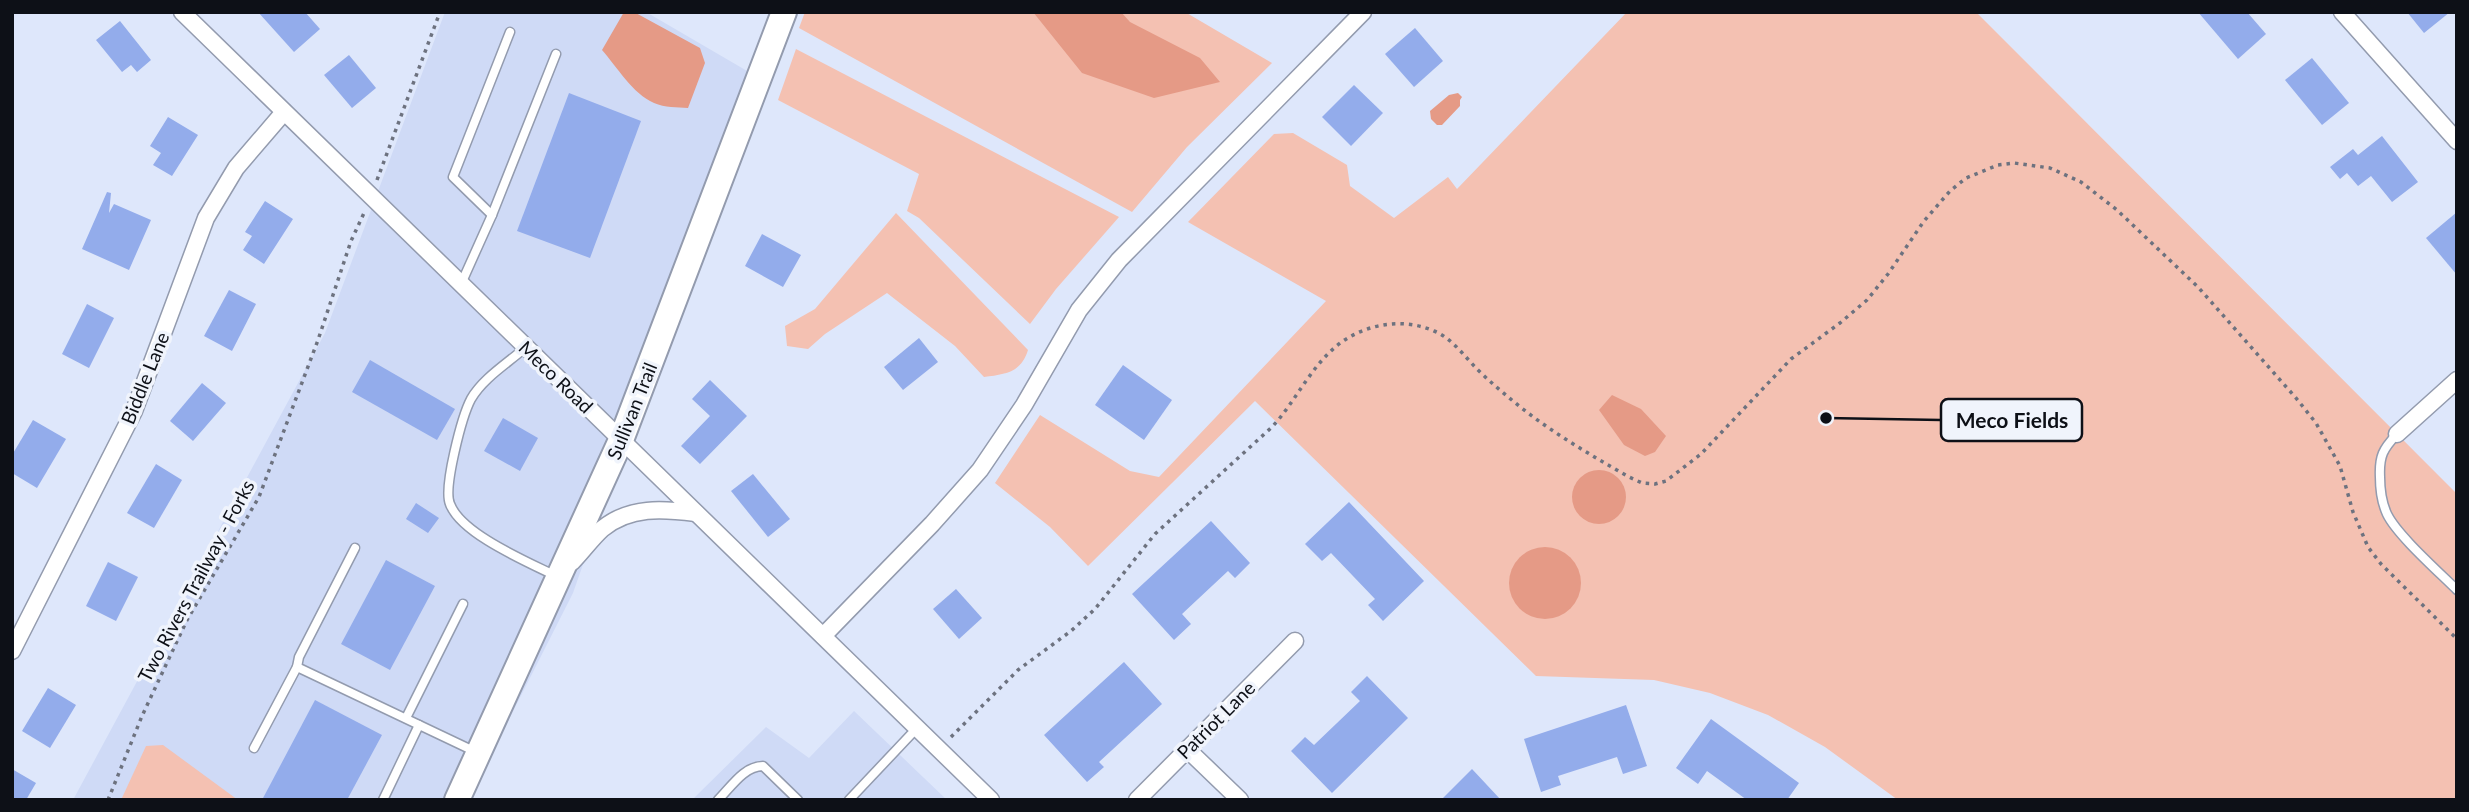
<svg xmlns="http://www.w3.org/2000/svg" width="2469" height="812" font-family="Lato,sans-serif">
<rect width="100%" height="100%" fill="#dee7fb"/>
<g fill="#cfdaf6">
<polygon points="445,12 646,12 754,75 573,593 468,800 73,800 325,333"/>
<polygon points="854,711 947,800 692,800 766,727 809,758"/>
</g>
<g fill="#f4c1b2">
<polygon points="805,12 1185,12 1272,63 1187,147 1132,212 799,28"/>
<polygon points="1627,12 1976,12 2457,494 2457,800 1898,800 1825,747 1768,715 1710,693 1654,680 1536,676 1255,401 1088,566 1050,527 995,483 1040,415 1130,471 1159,477 1326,301 1188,222 1274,134 1293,133 1347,165 1350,186 1394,218 1448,177 1457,189"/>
<polygon points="796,49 1119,217 1056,289 1030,324 919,218 907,211 919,174 778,100"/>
<path d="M896 213 1028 350C1021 373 1005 374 984 377L955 346 887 293 825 334 808 349 787 346 785 326 815 309Z"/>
<polygon points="163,745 238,800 121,800 146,746"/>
</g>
<g fill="#e59a86">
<path d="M624 12H634L700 48 705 63 688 108C677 107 665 108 654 103 633 94 617 67 602 50Z"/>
<polygon points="1033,12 1121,12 1130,22 1200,58 1220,82 1154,98 1082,73"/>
<polygon points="1458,93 1462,97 1460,100 1460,106 1442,125 1437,125 1431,119 1430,111 1449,95"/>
<polygon points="1612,395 1641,409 1666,436 1655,452 1645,456 1624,445 1599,410"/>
<circle cx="1599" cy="497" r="27"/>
<circle cx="1545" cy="583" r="36"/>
</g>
<g fill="#93aceb">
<polygon points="258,12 305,12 320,29 294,52"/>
<polygon points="2198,12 2247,12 2266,34 2238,59"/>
<polygon points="2407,12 2450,12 2424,33"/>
<polygon points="120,21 151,60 137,72 131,65 122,72 96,40"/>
<polygon points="1415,28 1443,61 1414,87 1385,54"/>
<polygon points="349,55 376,88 352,108 324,75"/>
<polygon points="2312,58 2349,103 2322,125 2285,80"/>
<polygon points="1354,85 1383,113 1351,146 1322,117"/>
<polygon points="569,93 641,121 590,258 517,231"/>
<polygon points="168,117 198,135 172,176 153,165 161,153 150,146"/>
<polygon points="2382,136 2418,182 2392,202 2371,176 2358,186 2347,173 2340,179 2330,167 2353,149 2358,155"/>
<polygon points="107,192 111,193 109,213 114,204 151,220 129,270 82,249"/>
<polygon points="265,201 293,219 264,264 243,250 252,236 245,232"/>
<polygon points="2457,212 2457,275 2426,238"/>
<polygon points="762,234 801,255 783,287 745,266"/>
<polygon points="229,290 256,304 232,351 204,336"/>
<polygon points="87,304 114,318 89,368 62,354"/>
<polygon points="919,338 938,362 903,390 884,367"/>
<polygon points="370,360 455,409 437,440 352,392"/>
<polygon points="1123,365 1172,400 1144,440 1095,405"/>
<polygon points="710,380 747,416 700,464 681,446 710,416 692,399"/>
<polygon points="202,383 226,403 193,441 170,421"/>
<polygon points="503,418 538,438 520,471 484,451"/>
<polygon points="33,420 66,439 37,488 12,473 12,455"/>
<polygon points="156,464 182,480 154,528 127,513"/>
<polygon points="753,474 790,519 768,537 731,491"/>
<polygon points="1349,502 1424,581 1383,621 1368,605 1375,599 1331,553 1322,561 1305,544"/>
<polygon points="416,503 439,518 428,533 406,519"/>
<polygon points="1211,521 1250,563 1235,578 1228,571 1182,614 1191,624 1174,640 1132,594"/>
<polygon points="386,560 435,586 390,670 341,644"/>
<polygon points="108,562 138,577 116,621 86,606"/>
<polygon points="956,589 982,618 959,639 933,609"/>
<polygon points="1124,662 1162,704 1099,762 1104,767 1087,782 1044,735"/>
<polygon points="1367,676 1408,718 1332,793 1291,751 1305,737 1314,745 1360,701 1351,692"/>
<polygon points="48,688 76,705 50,748 22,731"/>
<polygon points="315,700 382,735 347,800 262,800"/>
<polygon points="1626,705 1647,766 1623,774 1617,757 1558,776 1561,785 1541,792 1524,739"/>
<polygon points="1711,719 1799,783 1787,800 1747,800 1707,771 1698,784 1676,768"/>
<polygon points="12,769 36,783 26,800 12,800"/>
<polygon points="1472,769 1501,800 1441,800"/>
</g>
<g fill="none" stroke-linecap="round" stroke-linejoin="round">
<g stroke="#939bae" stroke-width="11">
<g id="service">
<polyline points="492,215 453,177 510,32"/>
<polyline points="461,284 492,215 556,54"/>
<path d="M526 347C508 363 483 378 471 399 462 416 443 488 450 504 461 534 528 562 556 576"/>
<path d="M2397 434C2383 449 2379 456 2380 477 2380 490 2382 503 2387 514 2397 535 2439 572 2457 590"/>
<polyline points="297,667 299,657 355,548"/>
<polyline points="406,718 463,604"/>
<polyline points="254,748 297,667 476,752"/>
<polyline points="383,800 419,725"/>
<path d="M718 800C731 787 744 766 763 766L798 800"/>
<polyline points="849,800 917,728"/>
</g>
</g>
<g stroke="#939bae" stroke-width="19">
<g id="minor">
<polyline points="182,12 991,800"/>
<polyline points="2342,12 2457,141"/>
<polyline points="2397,434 2457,380"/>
<path d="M572 562C582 552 591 539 602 529 630 506 663 509 696 513"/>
<polyline points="823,636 932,524 980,470 1024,405 1079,310 1119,260 1363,12"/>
<polyline points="12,651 134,411 206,218 236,168 284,112"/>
<polyline points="1187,749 1240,800"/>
<polyline points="1137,800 1295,641"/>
</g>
</g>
<g stroke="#939bae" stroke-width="28">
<polyline id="primary" points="457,800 621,440 784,12"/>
</g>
<g stroke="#6d727f" stroke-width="3.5" stroke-dasharray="3.5 5" stroke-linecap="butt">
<polyline points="377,180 440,12"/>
<path d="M951 737 1018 670 1071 631 1095 609 1155 534 1272 427C1297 400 1312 363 1343 341 1370 323 1404 318 1434 331 1452 338 1464 356 1477 369 1489 381 1501 391 1513 401 1549 431 1589 454 1629 477L1642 483 1655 484 1666 481 1701 454 1791 359 1840 323 1867 300 1888 274 1924 221 1950 191 1966 178 1998 165 2014 163 2050 168 2081 182 2117 210 2198 287 2296 398 2316 423 2340 466 2353 512 2368 547 2381 564 2457 639"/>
<polyline points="108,800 142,716 187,620 259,497 318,340 351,241 364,213"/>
</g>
<use href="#service" stroke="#fff" stroke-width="8"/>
<use href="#minor" stroke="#fff" stroke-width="16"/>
<use href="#primary" stroke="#fff" stroke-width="24"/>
</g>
<g text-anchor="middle" stroke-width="7" stroke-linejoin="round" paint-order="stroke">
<g font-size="19" fill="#0d1017" stroke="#f0f4fc">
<text transform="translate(556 377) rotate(44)" y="7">Meco Road</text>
<text transform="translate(145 378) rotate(-68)" y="7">Biddle Lane</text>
<text transform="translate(632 411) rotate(-68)" y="7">Sullivan Trail</text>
<text transform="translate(196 581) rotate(-62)" y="7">Two Rivers Trailway - Forks</text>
<text transform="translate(1216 720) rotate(-45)" y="7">Patriot Lane</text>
</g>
</g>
<path fill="none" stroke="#0d1017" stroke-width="2.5" d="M1826 418L1941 420"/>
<circle fill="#0d1017" stroke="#f0f4fc" stroke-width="2.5" cx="1826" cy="418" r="7"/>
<rect fill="#f0f4fc" stroke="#0d1017" stroke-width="2.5" x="1941" y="399" width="141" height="42" rx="7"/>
<g font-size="21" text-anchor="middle" font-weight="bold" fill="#0d1017">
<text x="2012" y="428">Meco Fields</text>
</g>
<rect width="2469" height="812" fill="none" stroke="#0d1017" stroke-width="28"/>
</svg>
